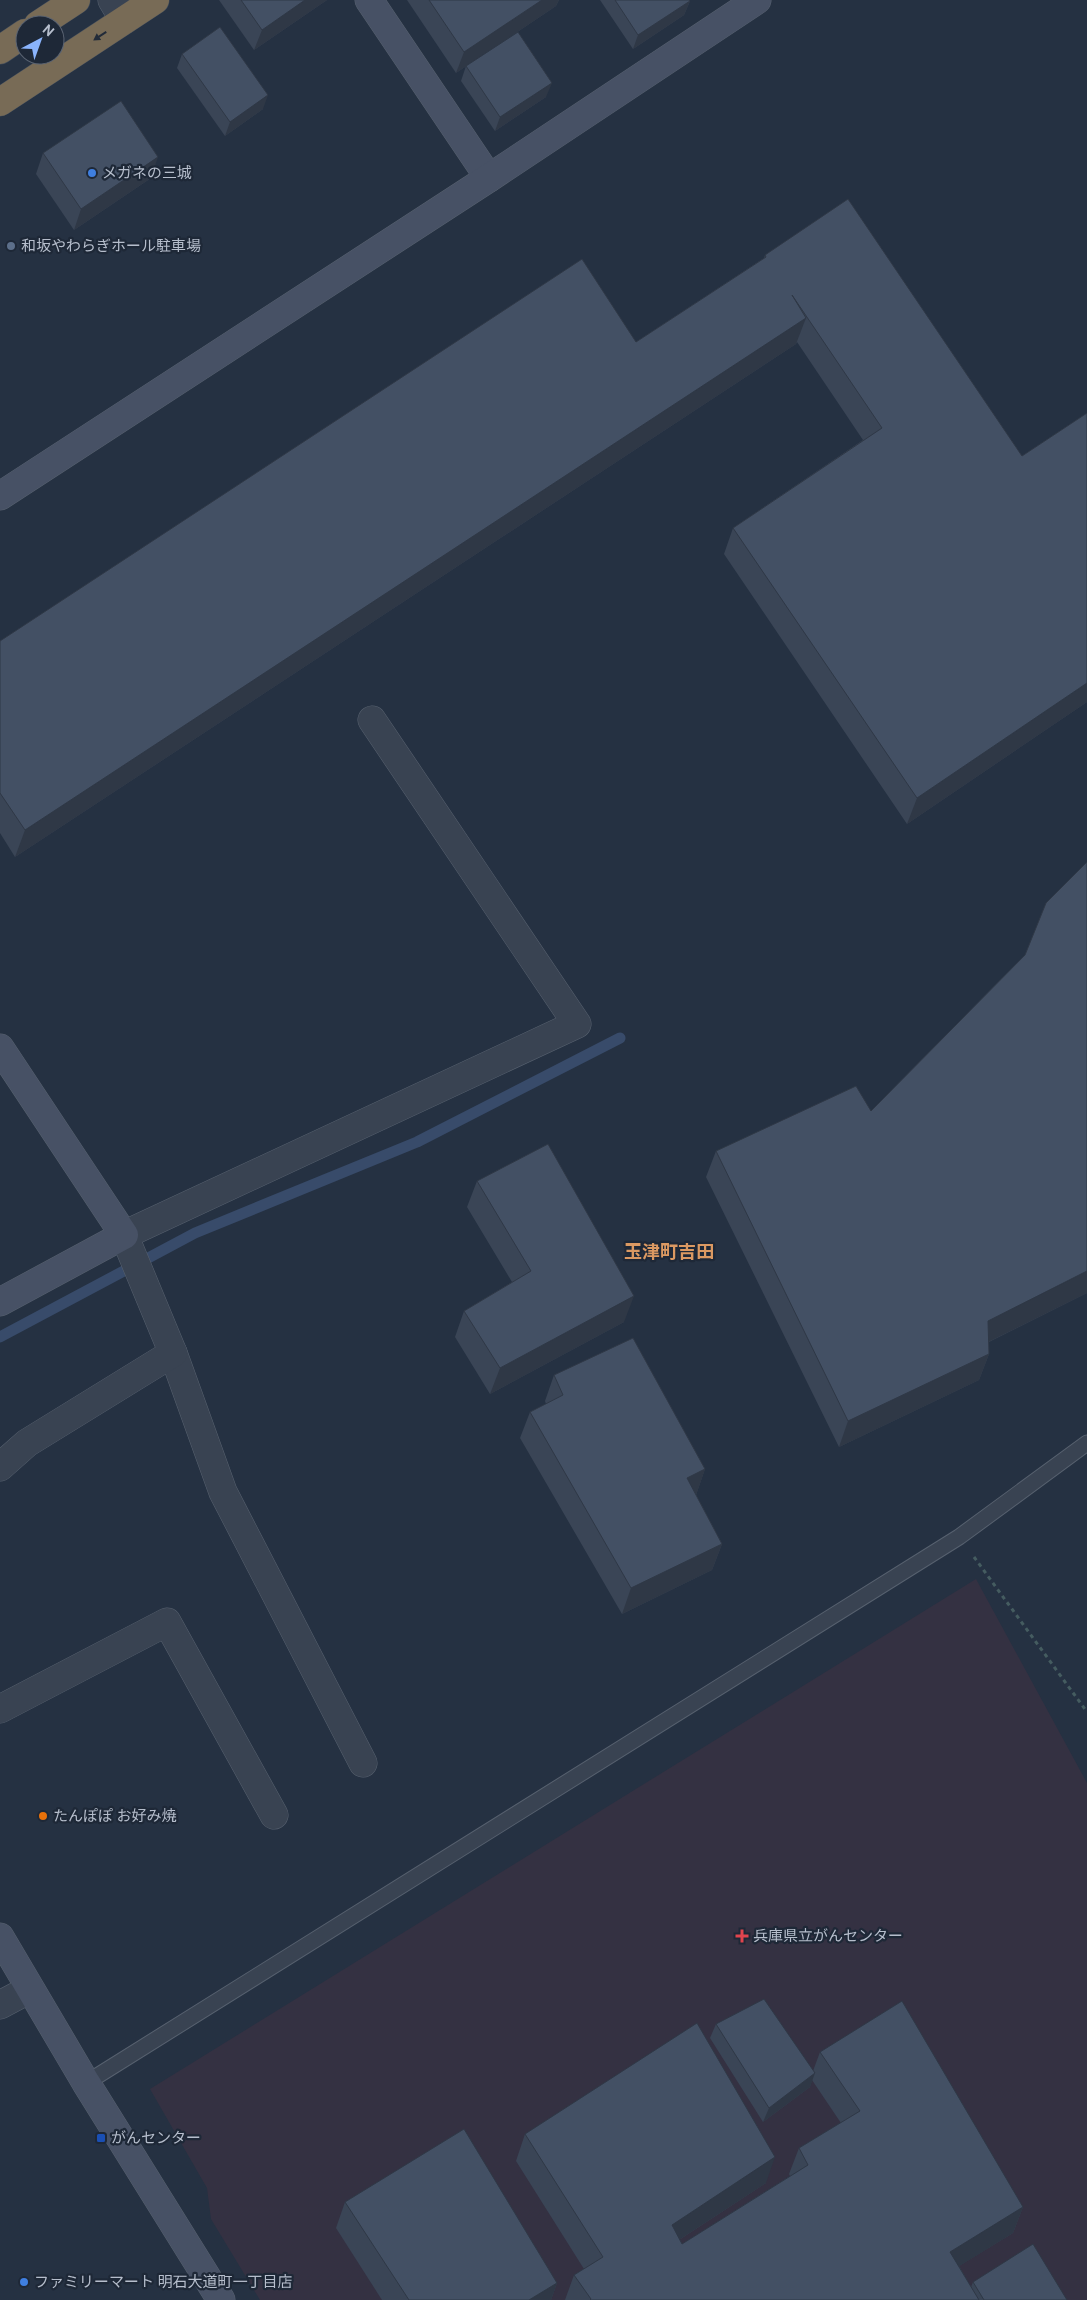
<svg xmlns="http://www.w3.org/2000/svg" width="1087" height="2300" font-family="Overpass,'Noto Sans JP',sans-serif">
<rect width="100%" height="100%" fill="#253142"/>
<polygon fill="#343142" points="976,1579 1087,1783 1087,2300 260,2300 211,2219 207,2188 150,2089"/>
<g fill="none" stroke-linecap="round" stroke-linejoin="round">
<polyline stroke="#384b6a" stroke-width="11" points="0,1337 195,1233 417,1142 620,1038"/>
<g stroke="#57616f" stroke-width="17">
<polyline id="lane" points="86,2083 959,1537 1087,1443"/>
</g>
<g stroke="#57616f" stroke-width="29">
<g id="street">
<polyline points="112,0 124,20"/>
<polyline points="173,1353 223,1492 363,1763"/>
<polyline points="0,1467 27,1443 173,1353 124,1235 577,1024 372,720"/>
<polyline points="0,1709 167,1622 274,1815"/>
<polyline points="0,2005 30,1989"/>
</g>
</g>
<g stroke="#57616f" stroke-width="29">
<g id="secondary">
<polyline points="369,0 489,178"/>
<polyline points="0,496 489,178 757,0"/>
<polyline points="0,1048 124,1235 0,1302"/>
<polyline points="0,1937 86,2083 221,2300"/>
</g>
</g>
<g stroke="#444e5c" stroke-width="29">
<g id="highway">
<polyline points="38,25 76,0"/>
<polyline points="0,50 25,33"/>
<polyline points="0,102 155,0"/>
</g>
</g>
<polyline stroke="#455c60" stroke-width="3" stroke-dasharray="4 4" stroke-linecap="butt" points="974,1557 1087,1712"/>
<use href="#lane" stroke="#394352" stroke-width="15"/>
<use href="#street" stroke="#394352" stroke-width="28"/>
<use href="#secondary" stroke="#475165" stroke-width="28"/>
<use href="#highway" stroke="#786b56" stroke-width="28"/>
</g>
<g fill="#3a4556">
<polygon points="219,0 327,0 254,50"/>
<polygon points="407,0 559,0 556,6 456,73"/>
<polygon points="600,0 689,0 690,1 684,15 633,49"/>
<polygon points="182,54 263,109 225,136 177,68"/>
<polygon points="466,66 546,97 495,131 461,81"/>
<polygon points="43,153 151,178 74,230 36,174"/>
<polygon points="765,255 1022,456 1087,413 1087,702 907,824 724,554 733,528 863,440 797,342 796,344 15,857 0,833 0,641 636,342 764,258"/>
<polygon points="1087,862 1087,1293 989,1342 989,1354 979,1380 839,1447 706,1177 716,1151 871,1111 1025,955"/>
<polygon points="477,1181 624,1322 490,1394 455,1337 464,1311 512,1282 467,1207"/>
<polygon points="554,1375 705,1469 696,1495 722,1544 712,1570 622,1614 520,1438 530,1412 546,1404 545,1401"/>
<polygon points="716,2024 813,2071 820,2052 1023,2207 1013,2233 959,2266 971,2287 973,2282 1067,2300 565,2300 574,2275 584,2269 516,2161 525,2134 766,2183 679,2240 682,2244 790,2176 789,2174 799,2148 841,2123 812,2080 810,2087 763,2122 710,2038"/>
<polygon points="345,2202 557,2283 551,2300 382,2300 336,2228"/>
</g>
<g fill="#2f3846">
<polygon points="305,0 327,0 254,50 262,30"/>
<polygon points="542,0 559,0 556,6 456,73 464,52"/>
<polygon points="690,1 684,15 633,49 638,35"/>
<polygon points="552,83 546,97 495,131 500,117"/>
<polygon points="268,95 263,109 225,136 230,122"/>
<polygon points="158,157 151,178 74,230 81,209"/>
<polygon points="806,318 796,344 15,857 25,830"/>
<polygon points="1087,683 1087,702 907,824 917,798"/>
<polygon points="1087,1271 1087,1293 978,1347 988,1321"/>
<polygon points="634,1296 624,1322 490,1394 500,1368"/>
<polygon points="989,1354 979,1380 839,1447 848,1421"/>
<polygon points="705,1469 696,1495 687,1478"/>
<polygon points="722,1544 712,1570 622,1614 631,1588"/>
<polygon points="815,2073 810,2087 763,2122 769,2108"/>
<polygon points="775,2157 766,2183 662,2251 672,2225"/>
<polygon points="1023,2207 1013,2233 940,2278 950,2252"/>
<polygon points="557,2283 551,2300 529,2300"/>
</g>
<g fill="#435064" stroke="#2f3846">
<polygon points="241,0 305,0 262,30"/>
<polygon points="429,0 542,0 464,52"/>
<polygon points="615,0 689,0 690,1 638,35"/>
<polygon points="220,27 268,95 230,122 182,54"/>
<polygon points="518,32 552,83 500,117 466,66"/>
<polygon points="121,101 158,157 81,209 43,153"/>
<polygon points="848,199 1022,456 1087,413 1087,683 917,798 733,528 882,428 792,295 806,318 25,830 0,793 0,641 582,259 636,342 766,257 765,255"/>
<polygon points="1087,862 1087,1271 988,1321 989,1354 848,1421 716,1151 856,1086 871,1111 1025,955 1046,903"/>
<polygon points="548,1144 634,1296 500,1368 464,1311 531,1271 477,1181"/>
<polygon points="633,1338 705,1469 687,1478 722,1544 631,1588 530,1412 563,1395 554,1375"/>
<polygon points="764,1999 815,2073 769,2108 716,2024"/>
<polygon points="902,2001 1023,2207 950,2252 979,2300 590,2300 591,2299 574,2275 603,2257 525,2134 697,2023 775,2157 672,2225 682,2244 808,2165 799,2148 860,2111 820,2052"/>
<polygon points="464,2129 557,2283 529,2300 409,2300 345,2202"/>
<polygon points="1033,2244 1067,2300 984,2300 973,2282"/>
</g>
<defs><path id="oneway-solid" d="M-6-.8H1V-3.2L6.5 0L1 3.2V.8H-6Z" transform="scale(1.25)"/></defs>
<use fill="#222b39" href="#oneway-solid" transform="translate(100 36) rotate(147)"/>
<g fill="#3f7fe0" stroke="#1e2837" stroke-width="2">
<circle cx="92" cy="173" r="5"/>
<circle cx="24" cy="2282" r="5"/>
</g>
<circle fill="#5c6f8a" stroke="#1e2837" stroke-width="2" cx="11" cy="246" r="5"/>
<circle fill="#e8710a" stroke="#1e2837" stroke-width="2" cx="43" cy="1816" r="5"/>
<path fill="#e0444e" stroke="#1e2837" stroke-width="2" d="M739.5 1928.5h5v5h5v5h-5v5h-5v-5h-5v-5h5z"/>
<rect fill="#1a4fb4" stroke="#1e2837" stroke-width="2" x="96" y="2133" width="10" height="10" rx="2.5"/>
<g text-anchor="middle" stroke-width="4.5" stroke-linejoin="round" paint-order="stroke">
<g font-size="15" fill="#b6becc" stroke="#1e2837" text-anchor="start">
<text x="102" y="178">メガネの三城</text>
<text x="21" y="251">和坂やわらぎホール駐車場</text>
<text x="53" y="1821">たんぽぽ お好み焼</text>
<text x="753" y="1941">兵庫県立がんセンター</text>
<text x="111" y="2143">がんセンター</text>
<text x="34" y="2287">ファミリーマート 明石大道町一丁目店</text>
</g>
<g font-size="18" font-weight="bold" fill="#db9962" stroke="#1e2837">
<text x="669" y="1258">玉津町吉田</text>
</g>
</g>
<g transform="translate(40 40) rotate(41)"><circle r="24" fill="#1e2837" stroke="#5b6473"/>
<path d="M0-4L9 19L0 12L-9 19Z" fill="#8ab4fd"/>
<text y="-8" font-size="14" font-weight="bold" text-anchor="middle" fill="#b6becc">N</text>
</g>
</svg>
